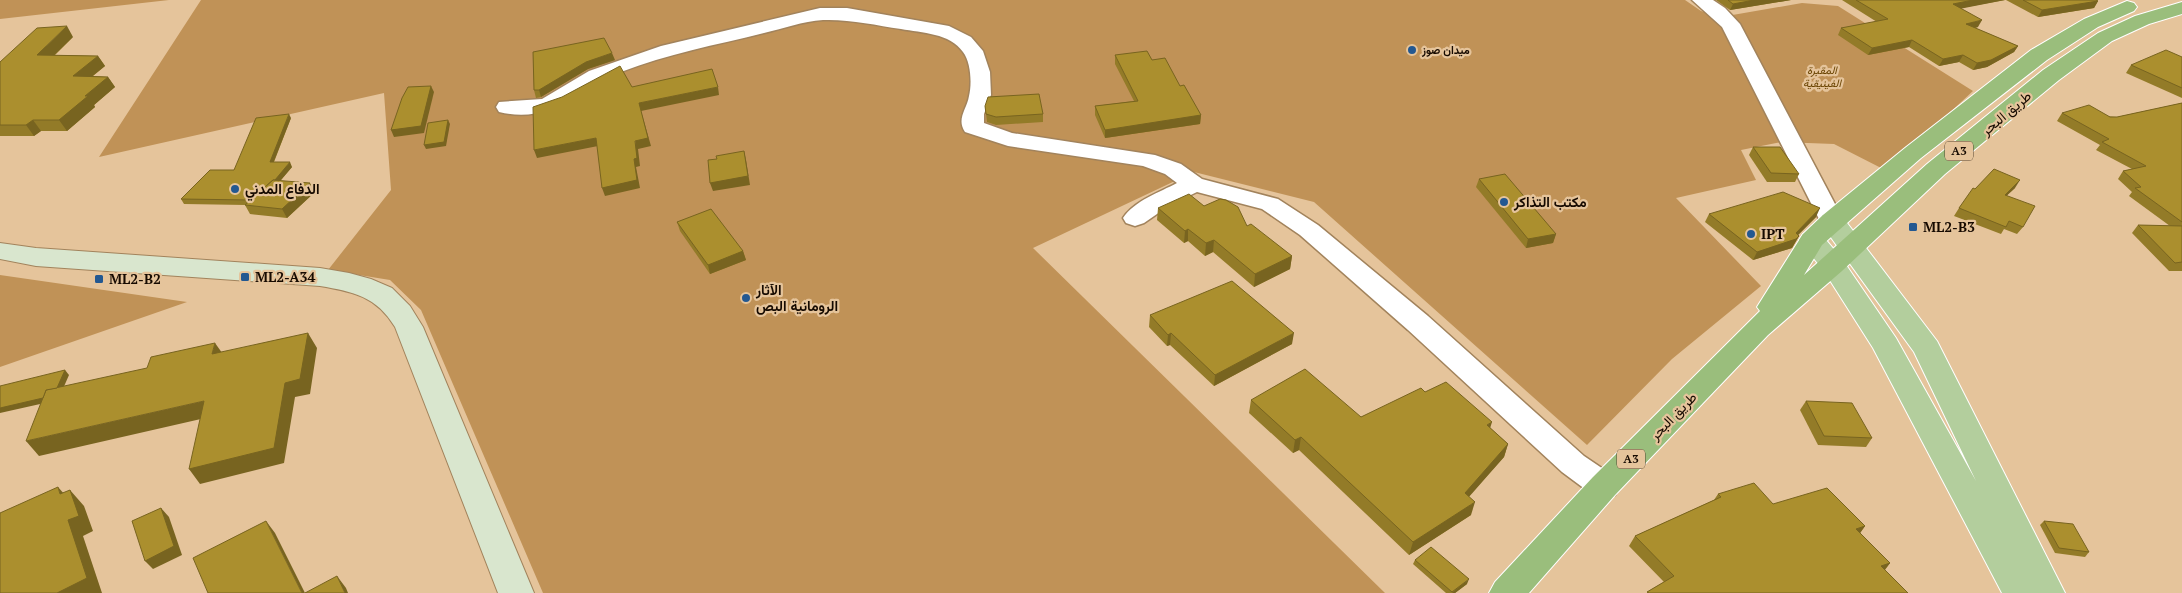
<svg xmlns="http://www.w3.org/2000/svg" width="2182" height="593" font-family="'PT Serif',Vazirmatn,serif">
<rect width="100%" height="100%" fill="#e5c49b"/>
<g fill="#c09257">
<polygon points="0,0 169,0 0,19"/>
<polygon points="201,0 1685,0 1701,11 1721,17 1802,3 1838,6 1973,91 1887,171 1834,144 1781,142 1741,150 1756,180 1676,198 1761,286 1672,359 1587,445 1314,202 1194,172 1033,248 1385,593 543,593 421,310 390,280 328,270 391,190 384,93 99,157"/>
<polygon points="0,275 187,302 0,367"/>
</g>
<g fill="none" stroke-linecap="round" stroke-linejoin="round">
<g stroke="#a2835c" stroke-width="3">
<g id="minor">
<polygon points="1692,0 1713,0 1725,8 1740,24 1844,221 1841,226 1832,229 1823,226 1820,221 1722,27"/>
<path d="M820 8H847L949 26 971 37 983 51 990 72 991 95 984 114V123L1012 133 1155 155 1181 164 1202 179 1278 199 1318 225 1428 316 1584 456 1615 477 1619 486 1615 495 1604 498 1593 495 1562 472 1408 330 1300 235 1262 209 1197 192 1170 205 1144 223 1135 226 1126 223 1123 218C1134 201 1160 192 1177 183L1165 174 1143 166 1008 146 965 132C956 119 967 109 969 96 972 84 971 62 963 52 950 33 922 33 901 29 875 25 849 19 823 20 803 21 782 29 764 33 716 45 667 54 621 72 577 89 553 125 499 112L496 107 499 102 542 99 589 71 661 46Z"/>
</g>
</g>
<g stroke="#a2835c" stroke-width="2">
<path id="secondary" d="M0 243 36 248 320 268 349 273 371 279 392 288 410 306 423 327 534 593H498L395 327C376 296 354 292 320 286L36 266 0 259Z"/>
</g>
<g stroke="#fff" stroke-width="2">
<polygon id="primary" points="1832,213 1841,215 1937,341 2065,593 2002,593 1873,348 1824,271 1799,240 1803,234 1812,232 1821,234 1842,259 1896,338 1976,481 1914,352 1819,221 1823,215"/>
</g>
<g stroke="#fff" stroke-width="2">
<polygon id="trunk" points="2127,1 2134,3 2137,7 2134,11 2098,27 2047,60 1921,158 1822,245 1804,275 1927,164 2043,70 2098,33 2135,16 2182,2 2182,14 2149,24 2112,41 2059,80 1945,174 1842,271 1768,335 1615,495 1529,593 1489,593 1495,582 1593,477 1760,311 1757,307 1803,234 1823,215 1905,148 2031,50 2084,19"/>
</g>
<use href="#minor" fill="#fff" fill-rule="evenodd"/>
<use href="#secondary" fill="#d9e6ce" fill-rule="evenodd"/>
<use href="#primary" fill="#b3ce9d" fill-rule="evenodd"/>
<use href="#trunk" fill="#9abe7c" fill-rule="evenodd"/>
</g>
<g fill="#937b28">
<polygon points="1716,0 1791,0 1730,10"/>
<polygon points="1842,0 2005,0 1961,8 1978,27 1975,28 2018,46 2014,52 1987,67 1973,70 1959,62 1939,66 1909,47 1868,55 1838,35 1841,28 1877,22"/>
<polygon points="2006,0 2096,0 2098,1 2094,8 2038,17"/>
<polygon points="73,37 55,55 98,56 105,66 93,76 108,77 115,87 94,105 95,107 67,131 41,131 34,136 0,136 0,62"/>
<polygon points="533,52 615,60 588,69 541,97 536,98 534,90"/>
<polygon points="1115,55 1152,60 1180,86 1201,115 1200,124 1105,138 1095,115 1095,106 1134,101 1115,64"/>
<polygon points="2182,57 2182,98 2126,73 2131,65"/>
<polygon points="2182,103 2182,271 2169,271 2132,233 2138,225 2170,226 2129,196 2132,192 2118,179 2123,171 2132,169 2096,150 2100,145 2057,121 2062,113 2117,117"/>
<polygon points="985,106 1043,114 1043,122 996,125 987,122"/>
<polygon points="291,118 274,162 292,167 280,181 315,192 287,218 250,214 245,205 246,205 184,204 181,199 234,170"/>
<polygon points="1753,147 1799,174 1795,182 1767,182 1749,155"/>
<polygon points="1479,179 1556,234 1553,243 1526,248 1476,187"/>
<polygon points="2015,188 2007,195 2023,227 2017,234 2004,229 2001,234 1954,216 1959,208 1975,189"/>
<polygon points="1204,206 1247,226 1292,256 1290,269 1254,287 1213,252 1205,256 1188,241 1184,243 1157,220 1158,208"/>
<polygon points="1709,214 1816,217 1798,235 1799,236 1792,248 1753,260 1705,222"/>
<polygon points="677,222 743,251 746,260 710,274 680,231"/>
<polygon points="1150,315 1292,344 1214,386 1170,345 1167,346 1149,327"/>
<polygon points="1425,392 1490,428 1508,444 1504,457 1469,496 1471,515 1409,555 1299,450 1293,453 1249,413 1251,400 1361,417"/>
<polygon points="1806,401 1872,438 1866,447 1818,445 1800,410"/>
<polygon points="1718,494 1773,504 1865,526 1860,533 1890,563 1885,570 1908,593 1647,593 1647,592 1664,582 1629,546 1635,536 1714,500"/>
<polygon points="2044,521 2089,552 2085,557 2055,553 2040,525"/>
<polygon points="1415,560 1467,584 1455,593 1446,593 1413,564"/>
</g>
<g fill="#786420">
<polygon points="1754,0 1791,0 1730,10 1733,4"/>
<polygon points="1973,0 2005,0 1949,11 1953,4"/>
<polygon points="2098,1 2094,8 2038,17 2042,10"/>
<polygon points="1982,20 1978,27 1962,31 1966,24"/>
<polygon points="67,26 73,37 44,65 37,55"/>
<polygon points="1912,40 1909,47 1868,55 1872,48"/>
<polygon points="2018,46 2014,52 1987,67 1973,70 1977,63"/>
<polygon points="612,53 615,60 588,69 541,97 539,90 586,62"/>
<polygon points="1963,55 1959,62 1939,66 1943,59"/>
<polygon points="98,56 105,66 80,86 73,76"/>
<polygon points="108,77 115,87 94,105 95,107 67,131 59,120 85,96"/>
<polygon points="431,86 434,92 424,133 394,137 391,130"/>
<polygon points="718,87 719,95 641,111 651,146 638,149 640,166 636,167 640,188 605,196 602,188 634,159 639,103"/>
<polygon points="289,114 291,118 272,166 270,162"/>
<polygon points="1201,115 1200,124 1105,138 1105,130"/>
<polygon points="33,120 41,131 34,136 26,125"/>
<polygon points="448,120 450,124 446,146 426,149 424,145"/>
<polygon points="596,138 598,146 537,158 534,150"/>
<polygon points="744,151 746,160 750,185 713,191 710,183"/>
<polygon points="290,162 292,167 260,205 257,200"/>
<polygon points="2020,180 2015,188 2000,202 2005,195"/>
<polygon points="310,183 315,192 287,218 282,209"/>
<polygon points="1820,208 1816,217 1792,241 1799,236 1792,248 1753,260 1757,252 1796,233"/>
<polygon points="1188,229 1188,241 1184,243 1185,231"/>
<polygon points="1556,234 1553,243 1526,248 1528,239"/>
<polygon points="1214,240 1213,252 1205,256 1206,243"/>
<polygon points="743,251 746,260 710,274 708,265"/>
<polygon points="1292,256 1290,269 1254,287 1255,274"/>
<polygon points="308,333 317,348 310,394 295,397 284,463 200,484 189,469 285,383"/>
<polygon points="1171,333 1170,345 1167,346 1168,335"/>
<polygon points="1294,333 1292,344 1214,386 1215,375"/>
<polygon points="215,343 225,357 212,354"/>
<polygon points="65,370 69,375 58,400 0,413 0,408"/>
<polygon points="204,401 214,416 39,456 26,441"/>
<polygon points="1492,422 1488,435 1487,425"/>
<polygon points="1301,437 1299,450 1293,453 1295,440"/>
<polygon points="1508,444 1504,457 1461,506 1465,493"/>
<polygon points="58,487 72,503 60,494"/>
<polygon points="70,490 84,506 93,531 83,536 102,593 57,593 68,520"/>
<polygon points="1475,502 1471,515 1409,555 1413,542"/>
<polygon points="161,508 169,517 182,555 153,569 145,561"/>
<polygon points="266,521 275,533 305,593 302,593"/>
<polygon points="1865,526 1858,536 1856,529"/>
<polygon points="1890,563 1882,573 1881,566"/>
<polygon points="337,576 346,588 348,593 345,593"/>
<polygon points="1469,579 1467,584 1455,593 1452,593"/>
</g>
<g fill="#ab8f2e" stroke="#786420">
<polygon points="1728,0 1754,0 1733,4"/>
<polygon points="1856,0 1973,0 1953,4 1982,20 1966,24 2018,46 1991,60 1977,63 1963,55 1943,59 1912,40 1872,48 1841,28 1888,19"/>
<polygon points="2023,0 2096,0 2098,1 2042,10"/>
<polygon points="67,26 37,55 98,56 73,76 108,77 85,96 88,96 59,120 33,120 26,125 0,125 0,62 37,28"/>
<polygon points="604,38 612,53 586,62 539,90 534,90 533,52"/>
<polygon points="2166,50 2182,57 2182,88 2131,65"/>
<polygon points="1147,51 1152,60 1165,58 1180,86 1184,85 1201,115 1105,130 1095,106 1138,101 1115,55"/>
<polygon points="620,66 632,87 712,69 718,87 639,103 648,138 635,141 637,158 634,159 637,180 602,188 596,138 534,150 533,107 562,97"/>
<polygon points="431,86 421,126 391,130 402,98 408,87"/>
<polygon points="1039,94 1043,114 996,117 986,114 985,106 988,97"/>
<polygon points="2182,103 2182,222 2135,188 2141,187 2123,171 2146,166 2102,142 2109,139 2062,113 2089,105 2110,117 2117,117"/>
<polygon points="289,114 270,162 290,162 275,180 273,180 250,200 181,199 210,170 234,170 256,118"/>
<polygon points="448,120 444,142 424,145 428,123"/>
<polygon points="1753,147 1780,147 1799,174 1771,173"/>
<polygon points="744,151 748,176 710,183 708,160 717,159 716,156"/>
<polygon points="1994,169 2020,180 2005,195 2035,206 2023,227 2009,221 2006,227 1959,208 1973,188 1975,189"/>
<polygon points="1505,174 1556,234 1528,239 1479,179"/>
<polygon points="273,180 310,183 282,209 245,205"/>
<polygon points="1783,192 1820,208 1796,233 1799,236 1796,239 1757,252 1709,214"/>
<polygon points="1189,194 1204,206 1220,199 1226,200 1238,207 1247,226 1251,224 1292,256 1255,274 1214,240 1206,243 1188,229 1185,231 1158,208"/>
<polygon points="711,209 743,251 708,265 677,222"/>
<polygon points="2138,225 2182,226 2182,262 2175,263"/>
<polygon points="1232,281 1294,333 1215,375 1171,333 1168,335 1150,315"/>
<polygon points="308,333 300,379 285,383 274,448 189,469 204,401 26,441 46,390 147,368 151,357 215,343 212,354"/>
<polygon points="1305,369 1361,417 1421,388 1425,392 1446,382 1492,422 1487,425 1508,444 1465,493 1475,502 1413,542 1301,437 1295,440 1251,400"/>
<polygon points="65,370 57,388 46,390 43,398 0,408 0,386"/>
<polygon points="1806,401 1852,403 1872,438 1824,436"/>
<polygon points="1754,483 1773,504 1827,488 1865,526 1856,529 1890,563 1881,566 1908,593 1649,593 1647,592 1674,576 1635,536 1721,497 1718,494"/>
<polygon points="58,487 60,494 70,490 79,516 68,520 87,578 57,593 0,593 0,513"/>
<polygon points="161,508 174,546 145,561 132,521"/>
<polygon points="266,521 302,593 208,593 193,558"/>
<polygon points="2044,521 2073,524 2089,552 2059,548"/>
<polygon points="1431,547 1469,579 1452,592 1415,560"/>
<polygon points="337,576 345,593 305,593"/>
</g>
<g fill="#235891" stroke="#e5c49b" stroke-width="2">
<circle cx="1412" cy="50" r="5"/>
<circle cx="235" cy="189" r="5"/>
<circle cx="1504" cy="202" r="5"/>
<rect x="1908" y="222" width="10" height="10" rx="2.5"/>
<circle cx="1751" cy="234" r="5"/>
<rect x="240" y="272" width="10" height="10" rx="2.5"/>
<rect x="94" y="274" width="10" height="10" rx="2.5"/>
<circle cx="746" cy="298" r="5"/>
</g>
<g text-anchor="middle" stroke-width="4.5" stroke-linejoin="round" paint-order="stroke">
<g font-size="11" font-weight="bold" fill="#160a00" stroke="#e5c49b" text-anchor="start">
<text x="1422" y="54">ميدان صوز</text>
</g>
<g font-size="11" font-style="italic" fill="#6a4402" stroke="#e5c49b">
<text x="1822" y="74">المقبرة<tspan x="1822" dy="13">الفينيقية</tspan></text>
</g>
<g fill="#e5c49b" stroke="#54422e" stroke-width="1">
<rect x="1945" y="141.5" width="28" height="19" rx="4"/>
<rect x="1617" y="449.5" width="28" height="19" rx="4"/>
</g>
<g font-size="12" font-weight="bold" fill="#160a00">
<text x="1959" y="155">A3</text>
<text x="1631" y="463">A3</text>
</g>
<g font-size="14" fill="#160a00" stroke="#e5c49b">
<text transform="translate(2006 113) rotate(-40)" y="5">طريق البحر</text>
<text transform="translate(1673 416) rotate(-46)" y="5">طريق البحر</text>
</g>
<g font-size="14" font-weight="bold" fill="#160a00" stroke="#e5c49b" text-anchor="start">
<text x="245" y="194">الدفاع المدني</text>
<text x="1514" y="207">مكتب التذاكر</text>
<text x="1923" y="232">ML2-B3</text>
<text x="1761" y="239">IPT</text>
<text x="255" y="282">ML2-A34</text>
<text x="109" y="284">ML2-B2</text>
<text x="756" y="295">الآثار<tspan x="756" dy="16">الرومانية البص</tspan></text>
</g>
</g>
</svg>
